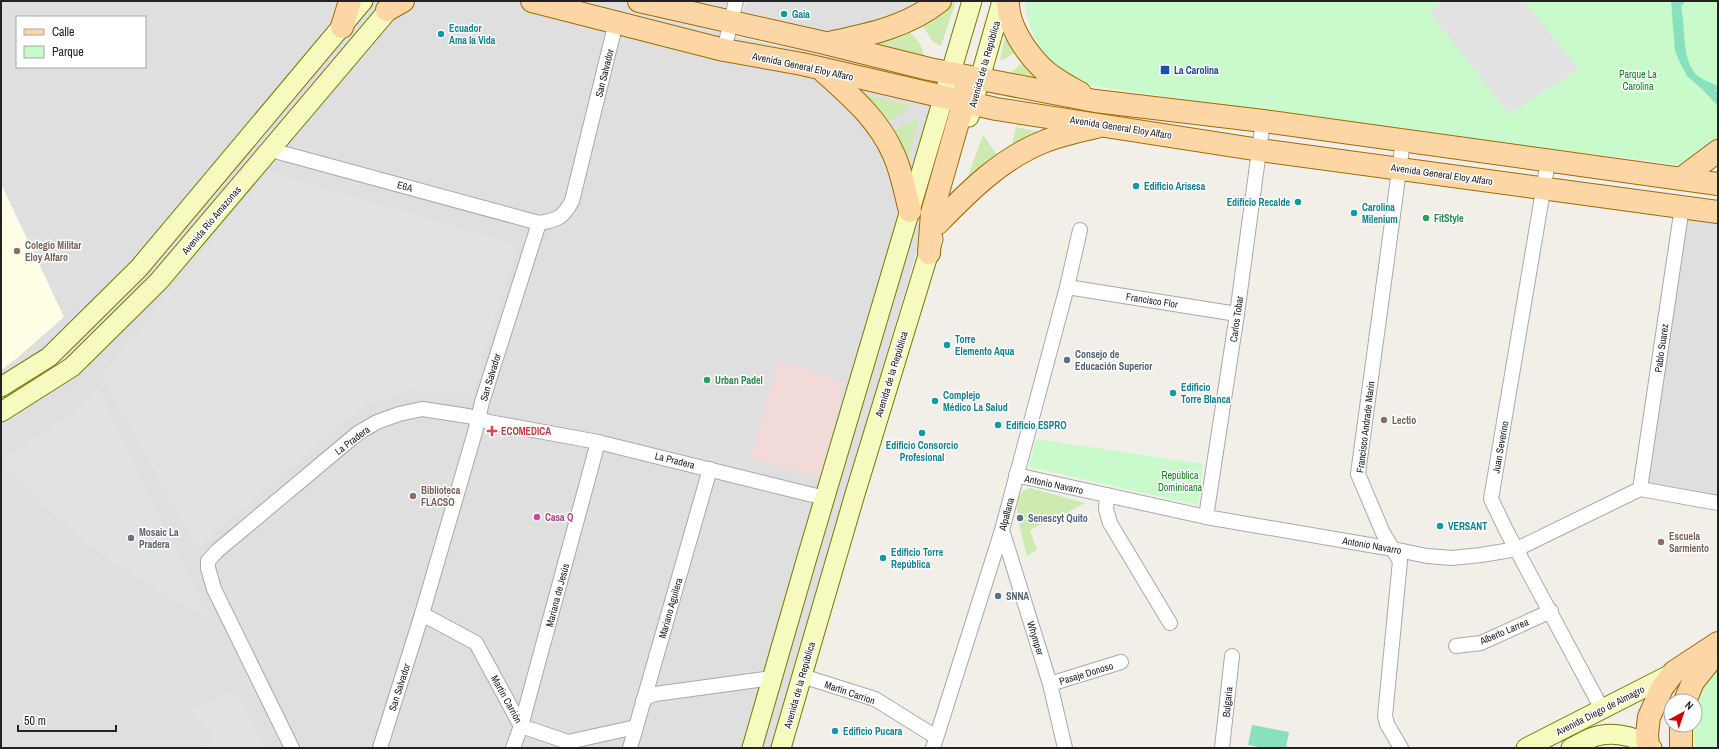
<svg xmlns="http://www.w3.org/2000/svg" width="1719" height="749" font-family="'Archivo Narrow',sans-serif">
<rect width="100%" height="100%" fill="#f2efe9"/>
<g fill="#e0dfdf" fill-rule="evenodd">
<path d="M1 1H731L723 34 965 85 772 748H1ZM17 17H145V67H17Z"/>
<polygon points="746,1 925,1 911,11 827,34 742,15"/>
<polygon points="1682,207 1718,212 1718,503 1640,489"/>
</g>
<polygon fill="#f2dad9" points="778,361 845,381 820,477 751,459"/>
<polygon fill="#ffffe5" points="1,184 64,317 16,359 1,370"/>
<g fill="#cdebb0">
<polygon points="948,1 956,1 941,46 934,43 923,27 924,20"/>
<path d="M1009 17 1019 45C1014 54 1009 58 1000 60Z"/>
<path d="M906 31C915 34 924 48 924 57L861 42Z"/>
<polygon points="1030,63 1053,84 1008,75 1020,65"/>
<polygon points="858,93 912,106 887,122"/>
<polygon points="919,118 906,165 892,132"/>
<polygon points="1016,127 1040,132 1011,148"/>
<polygon points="983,135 999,158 965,184"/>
<path d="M1030 488 1085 503 1059 517 1056 513 1042 520 1045 523 1030 530 1037 550 1027 556C1024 543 1012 505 1020 495 1022 491 1027 489 1030 488Z"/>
</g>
<g fill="#c8facc">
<path d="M1025 1H1718V139L1685 167 1659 162 1416 133 1099 87C1087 84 1075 80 1064 73 1044 60 1025 25 1025 1Z"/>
<polygon points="1036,439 1203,464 1198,505 1029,467"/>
<path d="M1718 661V748H1695L1693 725H1695C1695 694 1703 686 1718 661Z"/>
</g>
<g fill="#88e0be">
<path d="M1671 1H1685L1681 7C1686 27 1681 63 1698 76 1703 80 1712 83 1718 86V90H1715L1718 93V106L1702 89 1687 76 1681 65 1675 51Z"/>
<polygon points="1252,725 1289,732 1286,748 1265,748 1248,745"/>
</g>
<g fill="#e2e2e2">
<polygon points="1443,1 1524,1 1579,69 1509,114 1429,12"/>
<polygon points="268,171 517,245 472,394 411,391 366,405 197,549 101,374"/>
<polygon points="98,385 113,419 209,618 156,590 99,554 37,502 8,471 3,458 79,408"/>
<polygon points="236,689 265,748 206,748 202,745 213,735 189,710"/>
</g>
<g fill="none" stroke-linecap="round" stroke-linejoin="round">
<g stroke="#a9a9a9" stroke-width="16">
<g id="minor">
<polyline points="724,50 736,1"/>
<path d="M271 150 539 223C557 220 563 218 572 201L616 22"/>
<polyline points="1548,161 1491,499 1507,532 1602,709"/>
<polyline points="1067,287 1237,314"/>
<polyline points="1016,475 1206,517 1393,549 1427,556 1452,558 1481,555 1517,549 1640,489 1718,503"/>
<polyline points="1640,489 1682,207"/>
<polyline points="1107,495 1106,509 1110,523 1170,623"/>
<polyline points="1206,517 1237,314 1263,121"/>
<polyline points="1002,530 1050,684 1065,748"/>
<polyline points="422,614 476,643 521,726 568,742 636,727"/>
<polyline points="1456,646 1481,643 1551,611"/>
<polyline points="802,676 875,699 936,737"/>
<polyline points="1050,684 1121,662"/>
<polyline points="643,701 649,696 655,694 772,678"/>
<polyline points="292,748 214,589 208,568 208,561 217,551 358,433 377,422 399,414 422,409 468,416 489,422 598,442 825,498"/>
<polyline points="380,748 422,614 475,432 482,402 539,223"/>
<polyline points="513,748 521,726 598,442"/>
<polyline points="630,748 710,469"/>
<polyline points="933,748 1002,530 1067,287 1080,230"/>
<polyline points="1222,748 1232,656"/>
<polyline points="1401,748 1387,724 1385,716 1400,561 1383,533 1358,474 1403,141"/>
</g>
</g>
<g stroke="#707d05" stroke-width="21">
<g id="secondary">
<polyline points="969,117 1002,1"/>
<polyline points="1,387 49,357 139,268 363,1"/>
<polyline points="1,412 72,367 159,281 396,1"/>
<polyline points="752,748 806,561 972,1"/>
<polyline points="781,748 855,494 933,239"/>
<polyline points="1526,748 1673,673"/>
<path d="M1571 748C1581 743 1591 736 1602 735 1619 732 1639 738 1652 748"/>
</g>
</g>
<g stroke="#a06b00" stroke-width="24">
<g id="primary">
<polyline points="532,1 724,50 802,64 996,109 1260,150 1718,212"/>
<polyline points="639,1 825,43 929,69 1095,101 1263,121 1718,184"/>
<path d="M1008 1C1007 24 1025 51 1041 67 1052 78 1067 86 1080 93"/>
<polyline points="387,10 403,1"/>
<polyline points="342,27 350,1"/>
<path d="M833 42C872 34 908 26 940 1"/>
<path d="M823 71C850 95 879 120 894 155 902 173 905 192 910 211"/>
<polyline points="1682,178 1718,151"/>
<path d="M938 223C969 191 1001 159 1043 142 1060 135 1078 131 1096 127"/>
<polyline points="929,253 932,213 964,101 965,88"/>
<polyline points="1685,701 1693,682 1717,652"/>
<polyline points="1681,725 1681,748"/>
<polyline points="1648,748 1647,734 1649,717 1662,688 1674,672 1718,643"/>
</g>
</g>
<use href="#minor" stroke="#fff" stroke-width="14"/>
<use href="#secondary" stroke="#f7fabf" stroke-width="19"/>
<use href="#primary" stroke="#fcd6a4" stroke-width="22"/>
</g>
<g fill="#0f9aa8" stroke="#fff" stroke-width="1.5">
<circle cx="784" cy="14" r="4"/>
<circle cx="441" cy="34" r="4"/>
<circle cx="1136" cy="186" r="4"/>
<circle cx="1298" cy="202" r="4"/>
<circle cx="1354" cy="213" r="4"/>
<circle cx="947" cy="345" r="4"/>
<circle cx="1173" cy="393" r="4"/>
<circle cx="935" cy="401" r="4"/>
<circle cx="998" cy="425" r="4"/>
<circle cx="922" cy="433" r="4"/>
<circle cx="1440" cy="526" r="4"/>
<circle cx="883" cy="558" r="4"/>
<circle cx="835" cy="731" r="4"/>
</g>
<rect fill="#1a4fb4" stroke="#fff" stroke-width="1.5" x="1160" y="65" width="10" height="10" rx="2"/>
<g fill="#2e9e5b" stroke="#fff" stroke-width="1.5">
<circle cx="1426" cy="218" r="4"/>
<circle cx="707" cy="380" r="4"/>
</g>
<g fill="#8d6e63" stroke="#fff" stroke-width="1.5">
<circle cx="17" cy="251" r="4"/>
<circle cx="1384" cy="420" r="4"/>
<circle cx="413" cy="496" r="4"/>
<circle cx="1661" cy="542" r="4"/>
</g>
<g fill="#5c6f8a" stroke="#fff" stroke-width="1.5">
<circle cx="1067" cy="360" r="4"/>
<circle cx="1020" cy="518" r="4"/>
<circle cx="998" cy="596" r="4"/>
</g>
<path fill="#e0444e" stroke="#fff" stroke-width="1.5" d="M490 425h4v4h4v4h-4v4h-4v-4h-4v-4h4z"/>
<circle fill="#d1479c" stroke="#fff" stroke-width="1.5" cx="537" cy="517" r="4"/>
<circle fill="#6b7280" stroke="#fff" stroke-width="1.5" cx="131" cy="538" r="4"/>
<g text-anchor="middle" stroke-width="3" stroke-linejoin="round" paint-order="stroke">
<g font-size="10" font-weight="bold" fill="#0d838f" stroke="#fff" text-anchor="start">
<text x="792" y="18">Gaia</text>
<text x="449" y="32">Ecuador<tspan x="449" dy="12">Ama la Vida</tspan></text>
<text x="1144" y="190">Edificio Arisesa</text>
<text x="1290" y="206" text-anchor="end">Edificio Recalde</text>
<text x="1362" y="211">Carolina<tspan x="1362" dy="12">Milenium</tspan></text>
<text x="955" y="343">Torre<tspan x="955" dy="12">Elemento Aqua</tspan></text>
<text x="1181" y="391">Edificio<tspan x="1181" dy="12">Torre Blanca</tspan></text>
<text x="943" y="399">Complejo<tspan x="943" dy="12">Médico La Salud</tspan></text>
<text x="1006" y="429">Edificio ESPRO</text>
<text x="922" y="449" text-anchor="middle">Edificio Consorcio<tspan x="922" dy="12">Profesional</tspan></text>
<text x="1448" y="530">VERSANT</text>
<text x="891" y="556">Edificio Torre<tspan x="891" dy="12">República</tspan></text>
<text x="843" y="735">Edificio Pucara</text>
</g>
<g font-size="10" fill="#222" stroke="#fff">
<text transform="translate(984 64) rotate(-74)" y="4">Avenida de la República</text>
<text transform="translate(803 66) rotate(12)" y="4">Avenida General Eloy Alfaro</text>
<text transform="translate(604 73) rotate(-76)" y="4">San Salvador</text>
<text transform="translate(1121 127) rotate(9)" y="4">Avenida General Eloy Alfaro</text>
<text transform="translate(1442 174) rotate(8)" y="4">Avenida General Eloy Alfaro</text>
<text transform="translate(405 186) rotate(15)" y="4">E6A</text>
<text transform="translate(211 220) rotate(-50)" y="4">Avenida Río Amazonas</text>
<text transform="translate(1152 300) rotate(9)" y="4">Francisco Flor</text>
<text transform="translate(1236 319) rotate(-82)" y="4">Carlos Tobar</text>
<text transform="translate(1661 348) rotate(-82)" y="4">Pablo Suarez</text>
<text transform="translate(891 374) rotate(-73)" y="4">Avenida de la República</text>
<text transform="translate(490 377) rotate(-73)" y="4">San Salvador</text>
<text transform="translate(1365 427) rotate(-83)" y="4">Francisco Andrade Marin</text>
<text transform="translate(352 440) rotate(-37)" y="4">La Pradera</text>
<text transform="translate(1500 447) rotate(-80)" y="4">Juan Severino</text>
<text transform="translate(675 460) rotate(14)" y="4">La Pradera</text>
<text transform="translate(1054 484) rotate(12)" y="4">Antonio Navarro</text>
<text transform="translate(1006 514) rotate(-75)" y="4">Alpallana</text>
<text transform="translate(1372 545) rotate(10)" y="4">Antonio Navarro</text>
<text transform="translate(557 595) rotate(-75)" y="4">Mariana de Jesús</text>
<text transform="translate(670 608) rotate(-74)" y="4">Mariano Aguilera</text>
<text transform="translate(1504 631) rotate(-23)" y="4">Alberto Larrea</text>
<text transform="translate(1036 638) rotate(73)" y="4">Whymper</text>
<text transform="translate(1086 673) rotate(-17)" y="4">Pasaje Donoso</text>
<text transform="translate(799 685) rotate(-74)" y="4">Avenida de la República</text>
<text transform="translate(399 687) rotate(-72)" y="4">San Salvador</text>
<text transform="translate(850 692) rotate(19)" y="4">Martín Carrion</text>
<text transform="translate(507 699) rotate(61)" y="4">Martin Carrión</text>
<text transform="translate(1227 702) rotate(-84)" y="4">Bulgaria</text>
<text transform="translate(1600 710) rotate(-27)" y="4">Avenida Diego de Almagro</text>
</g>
<g font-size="10" font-weight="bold" fill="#164399" stroke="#fff" text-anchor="start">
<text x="1174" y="74">La Carolina</text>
</g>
<g font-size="10" fill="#0c8416" stroke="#fff">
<text x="1638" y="78">Parque La<tspan x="1638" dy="12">Carolina</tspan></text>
<text x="1180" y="479">República<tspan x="1180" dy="12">Dominicana</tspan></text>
</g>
<g font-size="10" font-weight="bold" fill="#27864d" stroke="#fff" text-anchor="start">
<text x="1434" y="222">FitStyle</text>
<text x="715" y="384">Urban Padel</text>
</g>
<g font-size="10" font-weight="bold" fill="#785e54" stroke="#fff" text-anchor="start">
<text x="25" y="249">Colegio Militar<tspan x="25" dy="12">Eloy Alfaro</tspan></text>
<text x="1392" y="424">Lectio</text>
<text x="421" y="494">Biblioteca<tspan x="421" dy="12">FLACSO</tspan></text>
<text x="1669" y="540">Escuela<tspan x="1669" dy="12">Sarmiento</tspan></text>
</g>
<g font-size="10" font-weight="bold" fill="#4e5e75" stroke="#fff" text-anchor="start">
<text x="1075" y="358">Consejo de<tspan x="1075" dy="12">Educación Superior</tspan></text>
<text x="1028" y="522">Senescyt Quito</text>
<text x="1006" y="600">SNNA</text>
</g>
<g font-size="10" font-weight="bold" fill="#be3a42" stroke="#fff" text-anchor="start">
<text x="501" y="435">ECOMEDICA</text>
</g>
<g font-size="10" font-weight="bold" fill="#b23c85" stroke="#fff" text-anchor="start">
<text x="545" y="521">Casa Q</text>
</g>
<g font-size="10" font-weight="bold" fill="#5b616d" stroke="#fff" text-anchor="start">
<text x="139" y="536">Mosaic La<tspan x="139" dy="12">Pradera</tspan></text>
</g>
</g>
<rect width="1719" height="749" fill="none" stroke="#222222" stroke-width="4"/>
<rect x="16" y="16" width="130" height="52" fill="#ffffff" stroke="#a7a7a7"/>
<rect x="24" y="29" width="20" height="6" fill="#fcd6a4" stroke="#a7a7a7"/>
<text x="52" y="36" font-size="12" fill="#222222">Calle</text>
<rect x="24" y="46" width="20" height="12" fill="#c8facc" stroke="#a7a7a7"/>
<text x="52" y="56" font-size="12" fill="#222222">Parque</text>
<g transform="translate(1683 713) rotate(40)"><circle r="19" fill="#ffffff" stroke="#a7a7a7"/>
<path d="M0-3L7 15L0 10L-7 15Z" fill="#d40000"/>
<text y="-6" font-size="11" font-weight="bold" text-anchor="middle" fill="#222222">N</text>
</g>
<path d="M18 725v6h98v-6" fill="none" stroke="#222222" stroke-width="2"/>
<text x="24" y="725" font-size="12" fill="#222222" stroke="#ffffff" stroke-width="3" paint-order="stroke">50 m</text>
</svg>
